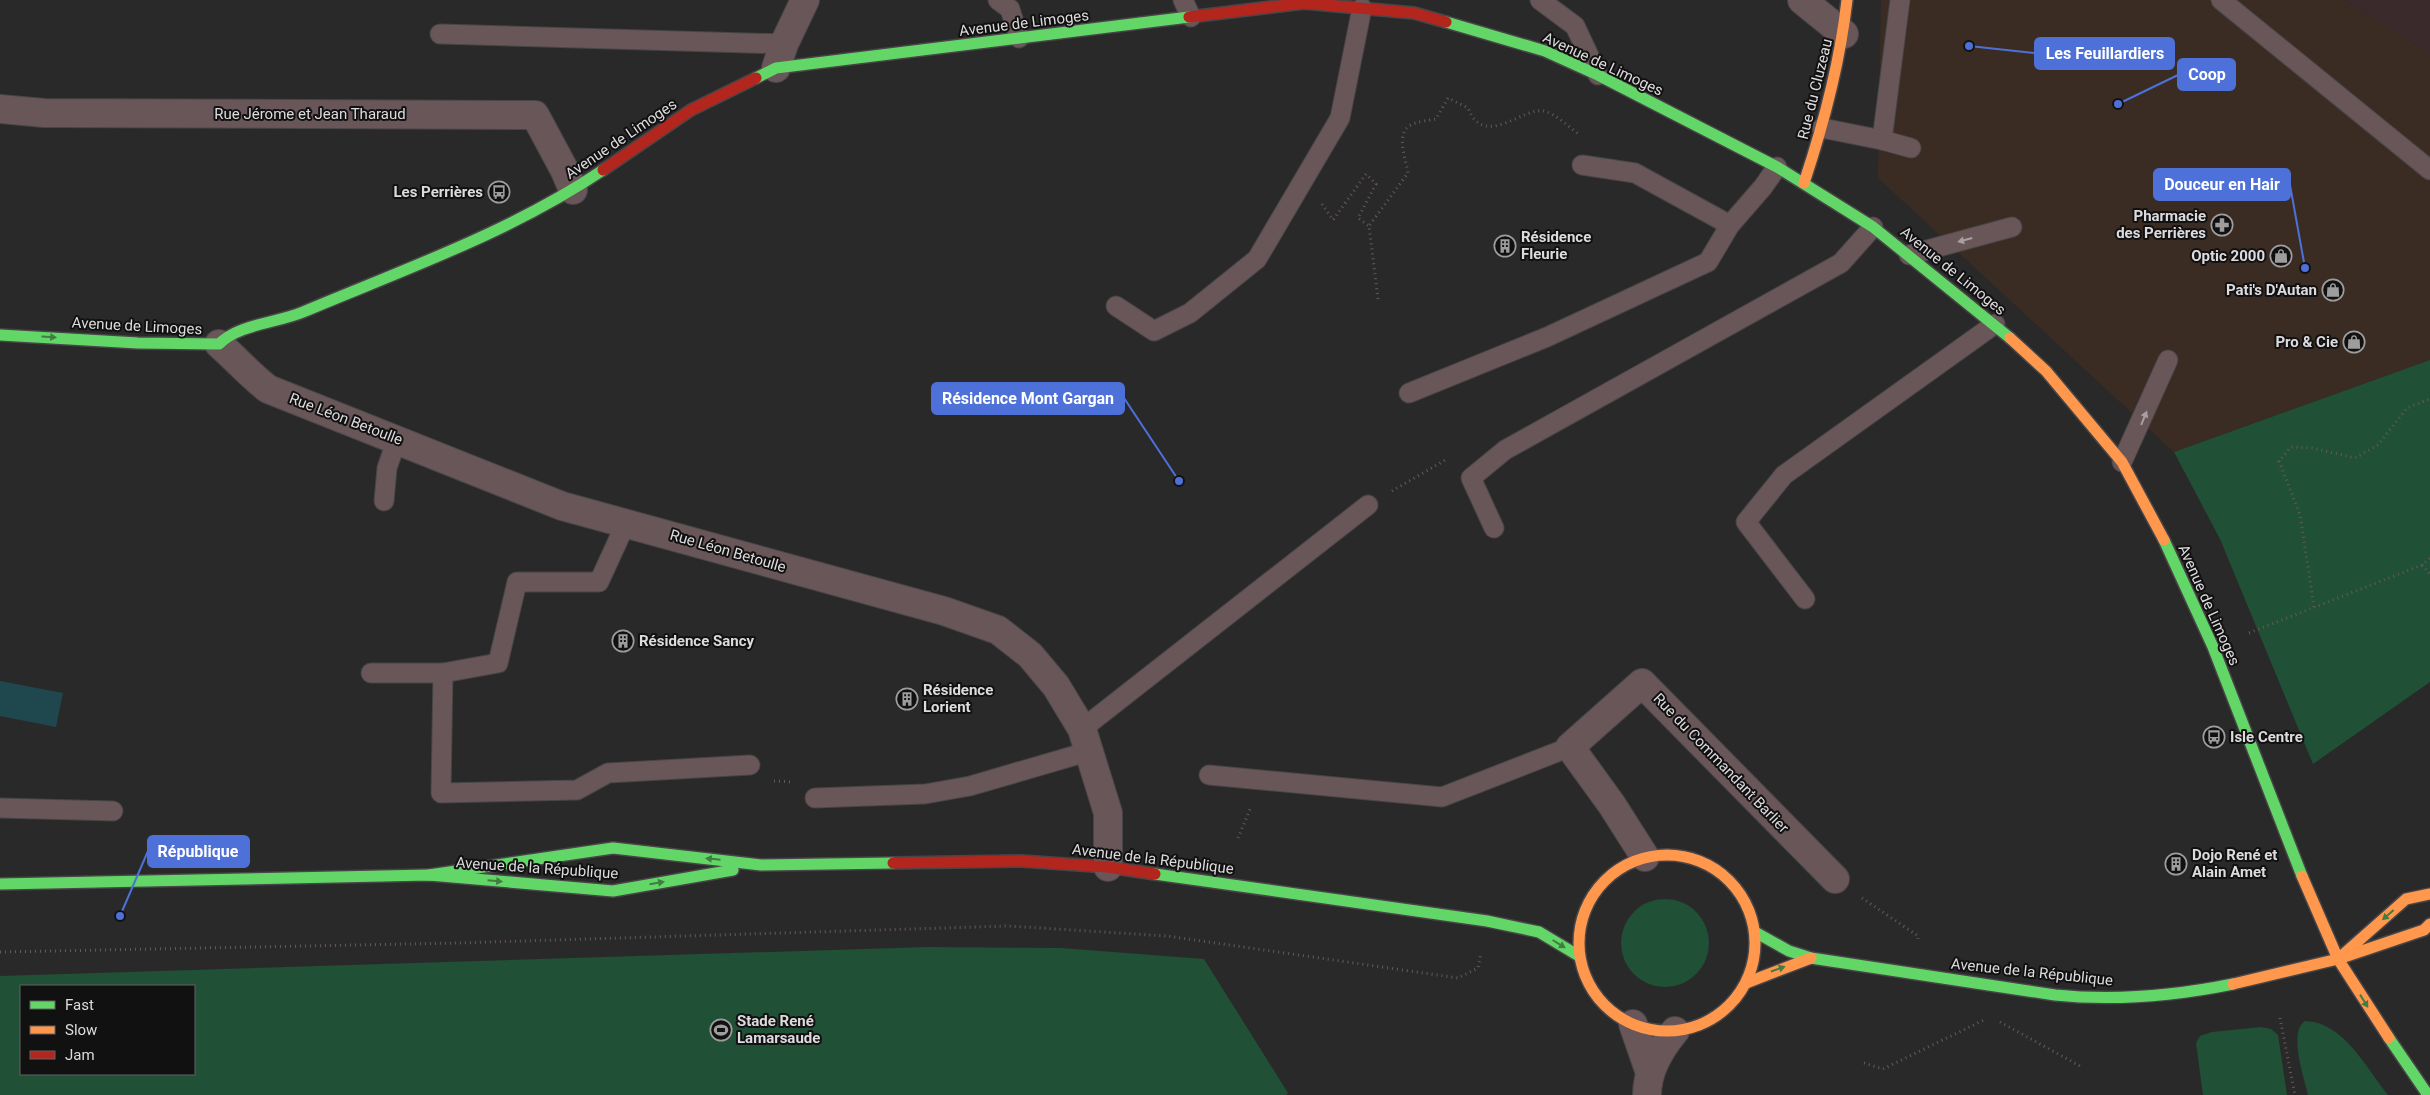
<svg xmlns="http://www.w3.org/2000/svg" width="2430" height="1095" font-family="Roboto,sans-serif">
<rect width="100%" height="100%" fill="#2a292a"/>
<polygon fill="#3a2c22" points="1881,0 2344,0 2430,53 2430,360 2174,452 1878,178"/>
<polygon fill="#3b2a2b" points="2344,0 2430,0 2430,53"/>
<g fill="#205035" fill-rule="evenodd">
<polygon points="2430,360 2430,682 2313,764 2220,539 2174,452"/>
<circle cx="1665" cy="943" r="44"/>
<path d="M927 947 1061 948 1204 959 1288 1093 1286 1095H0V976ZM21 986H194V1074H21Z"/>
<path d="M2305 1021C2344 1022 2366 1068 2388 1095H2308C2304 1077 2288 1032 2305 1021Z"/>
<polygon points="2261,1027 2271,1029 2278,1035 2287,1095 2203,1095 2196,1043 2200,1036 2212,1032"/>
</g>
<polygon fill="#1f474e" points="0,681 63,693 56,727 0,716"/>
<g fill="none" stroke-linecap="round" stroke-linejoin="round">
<g stroke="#474547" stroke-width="21">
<g id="lane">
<polyline points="998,0 1010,9 1019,38"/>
<polyline points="1183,0 1191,17"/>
<polyline points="1540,0 1575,26 1598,75"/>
<polyline points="1900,0 1882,140 1911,148"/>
<polyline points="2221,0 2430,170"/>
<polyline points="440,34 784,44"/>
<polyline points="1822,128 1882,140"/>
<polyline points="1582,165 1635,173 1730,225"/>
<polyline points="1909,255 2012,227"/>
<polyline points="1116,306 1154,331 1190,313 1257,259 1340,118 1362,8"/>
<polyline points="1409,393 1547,337 1708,262 1730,225 1763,187 1777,167"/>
<polyline points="2122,462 2168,360"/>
<polyline points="384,501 387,468 397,439"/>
<polyline points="626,523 599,582 517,582 498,663 443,673 441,793 577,790 608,773 750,765"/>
<polyline points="1494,528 1471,478 1505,450 1841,263 1873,227"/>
<polyline points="1805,599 1746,522 1784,475 1995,324"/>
<polyline points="371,673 443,673"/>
<polyline points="1082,729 1368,505"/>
<polyline points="1209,775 1442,797 1570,747"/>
<polyline points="815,798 925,794 970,786 1090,751"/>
<polyline points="0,808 113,811"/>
</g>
</g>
<g stroke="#474547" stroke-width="30">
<g id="street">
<polyline points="1802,0 1844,34"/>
<polyline points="776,68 784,44 805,0"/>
<polyline points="0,109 44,113 535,115 565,171 573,190"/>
<path d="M219 344C236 359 250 375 268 389L562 506 944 611 998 630 1030 655 1056 686 1082 729 1108 813V867"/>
<polyline points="1645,857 1612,805 1570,747 1642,683 1835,879"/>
<polyline points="1633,1024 1650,1073"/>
<path d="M1647 1095C1647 1070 1660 1049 1675 1031"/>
</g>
</g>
<g stroke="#474547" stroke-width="14">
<g id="fast">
<polyline points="1446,22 1545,51 1598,75 1777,167 1873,227 2010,338"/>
<polyline points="756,78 776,68 1189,17"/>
<path d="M0 335 138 343 219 344C239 324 277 323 303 312 405 269 511 232 603 170"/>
<polyline points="2164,540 2213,647 2302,876"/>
<polyline points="1155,874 1487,921 1539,932 1579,956"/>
<polyline points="429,875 613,848 761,865 893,863"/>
<polyline points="0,884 429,875 613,891 733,870"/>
<path d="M1755 932 1789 951 1811 958 2055 995C2114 1001 2174 996 2233 984"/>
<polyline points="2389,1038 2428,1095"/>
</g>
</g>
<g stroke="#474547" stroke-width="14">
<g id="slow">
<path d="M1804 183C1824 123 1840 63 1847 0"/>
<polyline points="2010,338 2046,371 2122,462 2164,540"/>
<circle cx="1667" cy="943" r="88"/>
<polyline points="2302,876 2338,959 2389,1038"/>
<polyline points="2430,894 2406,899 2338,959 2424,930 2430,924"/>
<polyline points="1746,983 1811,958"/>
<polyline points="2233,984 2338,959"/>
</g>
</g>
<g stroke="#474547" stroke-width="14">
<g id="jam">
<polyline points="1189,17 1304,3 1414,13 1446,22"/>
<polyline points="603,170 691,110 756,78"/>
<polyline points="893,863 1021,861 1108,867 1155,874"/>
</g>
</g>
<g stroke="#66595a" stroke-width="3" stroke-dasharray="1 4" stroke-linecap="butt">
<polyline points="1322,204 1333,220 1366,174 1376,184 1358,218 1369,226"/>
<path d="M1378 299 1369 226 1408 173C1406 160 1396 135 1409 126 1416 121 1428 121 1436 119L1448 98 1468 108C1484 150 1524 106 1544 111 1556 114 1570 128 1580 135"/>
<polyline points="1392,491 1447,459"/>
<polyline points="2422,565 2430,574"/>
<polyline points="2314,607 2300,515 2279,461 2291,447 2312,448 2355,458 2378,445 2407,408 2430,399"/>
<polyline points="2249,633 2422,565 2430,558"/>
<polyline points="774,781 792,782"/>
<polyline points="1238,838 1251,807"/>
<polyline points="1862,898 1918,936 1918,939"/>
<polyline points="0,952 458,943 1008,926 1167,936 1458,978 1478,968 1481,953"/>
<polyline points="2280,1018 2295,1095"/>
<polyline points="2000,1022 2080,1066"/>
<polyline points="1864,1063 1883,1069 1986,1019"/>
</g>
<use href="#lane" stroke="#695658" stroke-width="19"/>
<use href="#street" stroke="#695658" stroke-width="28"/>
<use href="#fast" stroke="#63d668" stroke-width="11"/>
<use href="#slow" stroke="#ff974d" stroke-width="11"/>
<use href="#jam" stroke="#b3261e" stroke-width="11"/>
</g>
<defs><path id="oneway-solid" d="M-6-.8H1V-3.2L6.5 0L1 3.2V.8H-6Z" transform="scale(1.25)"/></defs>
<g fill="#a99fa1">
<use href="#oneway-solid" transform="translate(1965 240) rotate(165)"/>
<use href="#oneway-solid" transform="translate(2144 418) rotate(-68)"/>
</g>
<g fill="#3f7d41">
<use href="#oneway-solid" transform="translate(49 337) rotate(3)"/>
<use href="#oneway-solid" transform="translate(713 859) rotate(-174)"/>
<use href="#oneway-solid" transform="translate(495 881) rotate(5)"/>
<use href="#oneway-solid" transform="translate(657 883) rotate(-10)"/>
<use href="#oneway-solid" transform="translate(2388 915) rotate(139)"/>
<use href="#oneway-solid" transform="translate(1559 944) rotate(32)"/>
<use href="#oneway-solid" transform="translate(1778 969) rotate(-19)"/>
<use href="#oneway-solid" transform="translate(2364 1001) rotate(58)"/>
</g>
<defs>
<g id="bus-ring" transform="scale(1.125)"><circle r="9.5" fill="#121112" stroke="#9e9d9e" stroke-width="1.5"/><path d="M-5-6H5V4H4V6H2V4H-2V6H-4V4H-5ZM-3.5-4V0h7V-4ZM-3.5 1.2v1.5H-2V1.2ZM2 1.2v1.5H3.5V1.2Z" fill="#9e9d9e"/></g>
<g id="pharmacy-ring" transform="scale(1.125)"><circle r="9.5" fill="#121112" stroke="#9e9d9e" stroke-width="1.5"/><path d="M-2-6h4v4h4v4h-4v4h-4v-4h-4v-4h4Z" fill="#9e9d9e"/></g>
<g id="building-ring" transform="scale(1.125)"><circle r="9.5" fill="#121112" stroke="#9e9d9e" stroke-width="1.5"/><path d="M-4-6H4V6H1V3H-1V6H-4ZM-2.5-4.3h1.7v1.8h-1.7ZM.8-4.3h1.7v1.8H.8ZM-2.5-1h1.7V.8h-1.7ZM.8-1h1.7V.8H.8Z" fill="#9e9d9e"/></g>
<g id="shop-ring" transform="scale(1.125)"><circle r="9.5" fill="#121112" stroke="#9e9d9e" stroke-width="1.5"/><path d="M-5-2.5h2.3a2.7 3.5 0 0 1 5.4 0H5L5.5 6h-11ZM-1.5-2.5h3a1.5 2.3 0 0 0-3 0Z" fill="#9e9d9e"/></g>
<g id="stadium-ring" transform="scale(1.125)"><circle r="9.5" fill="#121112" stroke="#9e9d9e" stroke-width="1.5"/><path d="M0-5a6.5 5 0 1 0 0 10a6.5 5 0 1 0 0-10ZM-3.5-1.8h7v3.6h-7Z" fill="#9e9d9e"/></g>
</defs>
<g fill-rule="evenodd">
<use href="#bus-ring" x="499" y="192"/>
<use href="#pharmacy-ring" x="2222" y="225"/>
<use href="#building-ring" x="1505" y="246"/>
<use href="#shop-ring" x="2281" y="256"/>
<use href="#shop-ring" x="2333" y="290"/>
<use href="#shop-ring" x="2354" y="342"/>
<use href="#building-ring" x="623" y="641"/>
<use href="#building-ring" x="907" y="699"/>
<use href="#bus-ring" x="2214" y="737"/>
<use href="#building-ring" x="2176" y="864"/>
<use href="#stadium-ring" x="721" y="1030"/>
</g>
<g text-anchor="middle" stroke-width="4" stroke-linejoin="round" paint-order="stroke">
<g font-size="15" fill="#dddbdd" stroke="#121112">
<text transform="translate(1024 23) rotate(-7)" y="5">Avenue de Limoges</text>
<text transform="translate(1603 64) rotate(25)" y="5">Avenue de Limoges</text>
<text transform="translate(1815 89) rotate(-76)" y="5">Rue du Cluzeau</text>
<text x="310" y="119">Rue Jérome et Jean Tharaud</text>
<text transform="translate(621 139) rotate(-34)" y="5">Avenue de Limoges</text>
<text transform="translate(1953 271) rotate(39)" y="5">Avenue de Limoges</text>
<text transform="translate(137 326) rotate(3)" y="5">Avenue de Limoges</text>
<text transform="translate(346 419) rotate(21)" y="5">Rue Léon Betoulle</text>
<text transform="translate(728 551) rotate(16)" y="5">Rue Léon Betoulle</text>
<text transform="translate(2209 605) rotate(66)" y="5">Avenue de Limoges</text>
<text transform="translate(1721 763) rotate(46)" y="5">Rue du Commandant Barlier</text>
<text transform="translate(1153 859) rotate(7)" y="5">Avenue de la République</text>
<text transform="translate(537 868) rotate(4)" y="5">Avenue de la République</text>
<text transform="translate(2032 972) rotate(6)" y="5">Avenue de la République</text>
</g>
<g font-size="15" font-weight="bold" fill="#dddbdd" stroke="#121112" text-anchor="start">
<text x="483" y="197" text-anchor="end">Les Perrières</text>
<text x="2206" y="221" text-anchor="end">Pharmacie<tspan x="2206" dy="17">des Perrières</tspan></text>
<text x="1521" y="242">Résidence<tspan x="1521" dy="17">Fleurie</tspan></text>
<text x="2265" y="261" text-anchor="end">Optic 2000</text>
<text x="2317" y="295" text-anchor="end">Pati's D'Autan</text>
<text x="2338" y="347" text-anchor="end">Pro &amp; Cie</text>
<text x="639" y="646">Résidence Sancy</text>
<text x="923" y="695">Résidence<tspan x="923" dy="17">Lorient</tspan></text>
<text x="2230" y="742">Isle Centre</text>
<text x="2192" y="860">Dojo René et<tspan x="2192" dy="17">Alain Amet</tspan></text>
<text x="737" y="1026">Stade René<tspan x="737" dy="17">Lamarsaude</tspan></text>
</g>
</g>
<path fill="none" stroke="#4d71d9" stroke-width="2" d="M1969 46L2035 53M2118 104L2178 75M2305 268L2290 185M1179 481L1124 398M120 916L148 851"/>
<g fill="#4d71d9" stroke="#121112" stroke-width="2">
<circle cx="1969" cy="46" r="5"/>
<circle cx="2118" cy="104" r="5"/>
<circle cx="2305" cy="268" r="5"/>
<circle cx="1179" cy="481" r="5"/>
<circle cx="120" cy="916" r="5"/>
</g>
<g fill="#4d71d9" stroke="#4d71d9" stroke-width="2">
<rect x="2035" y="38" width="139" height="31" rx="5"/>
<rect x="2178" y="59" width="57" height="31" rx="5"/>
<rect x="2154" y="169" width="136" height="31" rx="5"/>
<rect x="932" y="383" width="192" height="31" rx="5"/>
<rect x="148" y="836" width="101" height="31" rx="5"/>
</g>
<g font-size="16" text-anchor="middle" font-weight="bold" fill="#fff">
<text x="2105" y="59">Les Feuillardiers</text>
<text x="2207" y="80">Coop</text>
<text x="2222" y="190">Douceur en Hair</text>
<text x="1028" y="404">Résidence Mont Gargan</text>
<text x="198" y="857">République</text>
</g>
<rect x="20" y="985" width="175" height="90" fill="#121112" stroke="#636263"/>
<rect x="30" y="1001" width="25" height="8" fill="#63d668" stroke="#636263"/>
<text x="65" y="1010" font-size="15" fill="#dddbdd">Fast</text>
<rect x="30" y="1026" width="25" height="8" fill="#ff974d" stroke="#636263"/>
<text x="65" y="1035" font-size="15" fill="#dddbdd">Slow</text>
<rect x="30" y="1051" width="25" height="8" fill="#b3261e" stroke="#636263"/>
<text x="65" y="1060" font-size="15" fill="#dddbdd">Jam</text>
</svg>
